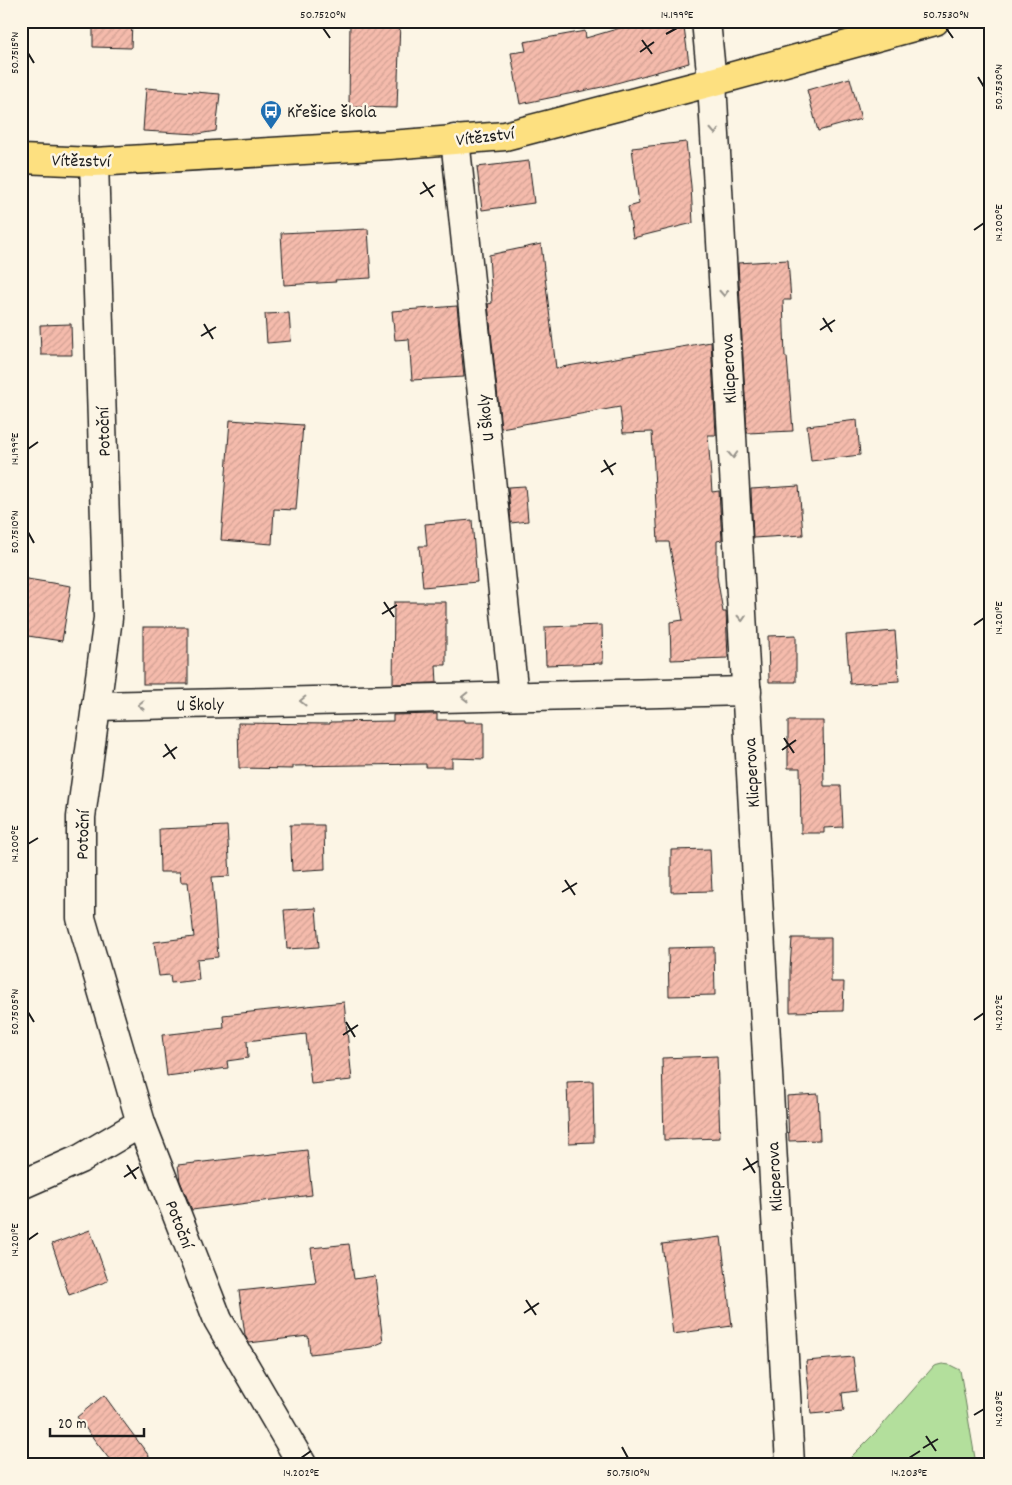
<svg xmlns="http://www.w3.org/2000/svg" width="1012" height="1485" font-family="Dekko,sans-serif">
<defs>
<pattern id="building-hatch" width="6" height="6" patternUnits="userSpaceOnUse" patternTransform="scale(1.25)"><rect width="6" height="6" fill="#f5bbac"/><path d="M-1 1l2-2M0 6l6-6M5 7l2-2" fill="none" stroke="#d1a093"/></pattern>
</defs>
<rect width="100%" height="100%" fill="#fcf5e5"/>
<filter id="ink" filterUnits="userSpaceOnUse"><feTurbulence type="fractalNoise" baseFrequency=".02" numOctaves="2"/><feDisplacementMap in="SourceGraphic" scale="10" xChannelSelector="R" yChannelSelector="G"/><feConvolveMatrix kernelMatrix="1 2 1 2 8 2 1 2 1" color-interpolation-filters="sRGB"/></filter>
<g filter="url(#ink)">
<polygon fill="#b3df9c" stroke="#687e5c" points="942,1364 950,1365 960,1370 976,1464 844,1464 877,1431 934,1366"/>
<g fill="url(#building-hatch)" stroke="#1c1c1c">
<polygon points="93,21 132,21 131,48 93,47"/>
<polygon points="350,21 400,21 397,108 349,107"/>
<polygon points="644,21 683,21 689,63 602,87 520,104 511,53 526,51 524,42 585,31 586,38"/>
<polygon points="850,78 861,119 818,131 807,90"/>
<polygon points="146,88 220,94 216,131 198,134 143,131"/>
<polygon points="686,142 691,186 693,223 633,238 628,207 639,204 632,148"/>
<polygon points="529,161 534,203 482,210 477,167"/>
<polygon points="368,229 371,278 335,280 336,282 284,285 281,233"/>
<polygon points="541,244 556,368 711,342 716,435 708,435 712,492 719,491 722,540 717,541 717,576 723,612 726,612 728,658 671,660 670,622 683,620 669,542 658,542 652,432 623,433 620,407 501,428 488,304 492,303 489,255"/>
<polygon points="788,260 791,300 783,300 785,357 787,357 793,431 747,433 738,263"/>
<polygon points="457,306 464,377 412,380 409,339 395,340 392,311"/>
<polygon points="289,313 291,341 267,343 265,314"/>
<polygon points="71,324 72,355 41,355 40,325"/>
<polygon points="230,420 303,425 296,510 274,509 272,544 221,540"/>
<polygon points="857,420 860,455 811,461 807,426"/>
<polygon points="525,486 528,521 511,523 508,487"/>
<polygon points="799,486 803,535 753,538 751,489"/>
<polygon points="472,520 477,582 423,587 419,546 427,546 425,524"/>
<polygon points="21,578 71,586 62,641 21,635"/>
<polygon points="394,602 446,602 446,665 436,665 437,683 393,684"/>
<polygon points="602,625 603,663 546,665 545,627"/>
<rect x="143" y="627" width="45" height="57"/>
<polygon points="895,631 899,681 850,684 846,635"/>
<polygon points="796,635 796,682 769,682 768,636"/>
<polygon points="437,714 437,720 464,720 464,722 484,722 484,759 452,758 452,767 426,767 426,764 293,766 293,769 239,768 238,723 330,724 330,722 393,721 393,715"/>
<polygon points="788,721 823,721 824,786 841,786 843,827 824,828 824,833 801,833 800,768 788,768"/>
<polygon points="290,825 324,825 325,869 292,871"/>
<polygon points="227,826 230,876 212,877 218,957 197,959 199,980 171,983 170,975 159,976 154,942 194,937 188,882 181,882 180,872 160,872 159,829"/>
<polygon points="710,849 712,891 671,892 671,850"/>
<polygon points="316,908 319,947 287,949 284,910"/>
<polygon points="792,938 831,938 831,982 844,982 843,1011 790,1012 790,969"/>
<polygon points="714,947 715,995 669,996 668,948"/>
<polygon points="344,1002 352,1080 311,1084 306,1034 247,1041 248,1058 227,1061 228,1068 167,1076 162,1035 224,1028 223,1015"/>
<polygon points="717,1056 720,1138 664,1140 662,1058"/>
<polygon points="593,1081 594,1142 569,1143 567,1082"/>
<polygon points="818,1094 820,1140 789,1141 787,1096"/>
<polygon points="307,1150 312,1195 192,1210 180,1181 178,1165"/>
<polygon points="90,1230 108,1281 69,1295 52,1244"/>
<polygon points="721,1237 732,1326 673,1334 662,1244"/>
<polygon points="349,1244 354,1279 375,1276 383,1342 371,1347 310,1354 308,1336 249,1343 245,1335 239,1291 316,1283 311,1248"/>
<polygon points="853,1357 857,1391 842,1393 844,1411 811,1414 806,1361"/>
<polygon points="104,1395 117,1413 155,1464 113,1464 77,1417"/>
</g>
<g fill="none" stroke-linecap="round" stroke-linejoin="round">
<g stroke="#1c1c1c" stroke-width="31">
<g id="minor">
<polyline points="706,21 712,82 790,1464"/>
<polyline points="455,139 514,696"/>
<polyline points="94,162 108,618 81,817 81,918 141,1123 218,1320 302,1464"/>
<polyline points="96,706 747,691"/>
<polyline points="21,1185 80,1159 141,1123"/>
</g>
</g>
<g stroke="#1c1c1c" stroke-width="31">
<polyline id="major" points="21,159 94,162 390,145 505,136 712,82 935,21"/>
</g>
<use href="#minor" stroke="#fcf5e5" stroke-width="28"/>
<use href="#major" stroke="#fde080" stroke-width="28"/>
</g>
<defs><path id="oneway-chevron" d="M-2-3.5L2.5 0L-2 3.5" fill="none" stroke-width="1.6" stroke-linecap="round" stroke-linejoin="round" transform="scale(1.25)"/></defs>
<g stroke="#97938b">
<use href="#oneway-chevron" transform="translate(715 131) rotate(87)"/>
<use href="#oneway-chevron" transform="translate(724 293) rotate(87)"/>
<use href="#oneway-chevron" transform="translate(733 455) rotate(87)"/>
<use href="#oneway-chevron" transform="translate(742 618) rotate(87)"/>
<use href="#oneway-chevron" transform="translate(465 697) rotate(179)"/>
<use href="#oneway-chevron" transform="translate(303 701) rotate(179)"/>
<use href="#oneway-chevron" transform="translate(141 705) rotate(179)"/>
</g>
</g>
<path fill="none" stroke="#1c1c1c" stroke-width="2" d="M323 28 330 38M946 28 953 38M666 34 677 28M642 40 652 54M640 52 654 42M28 53 34 63M978 77 984 87M423 182 433 197M420 194 435 185M974 230 984 223M823 318 832 332M204 324 213 339M820 330 835 320M201 336 216 327M28 449 38 442M604 460 613 475M601 472 616 463M28 532 34 543M384 602 394 617M382 614 397 605M974 625 984 618M784 738 794 753M165 744 175 759M782 750 796 740M163 757 177 747M28 844 38 838M565 880 575 895M562 892 577 883M28 1012 34 1022M974 1020 984 1013M346 1022 355 1037M343 1035 358 1025M746 1158 755 1173M127 1165 136 1179M743 1170 758 1161M124 1177 139 1167M28 1240 38 1233M526 1300 536 1315M524 1313 539 1303M974 1415 984 1409M926 1436 936 1451M622 1447 628 1458M923 1448 938 1439M301 1458 311 1451M909 1458 920 1451"/>
<defs>
<g id="bus-pin" transform="scale(1.125)"><path d="M0 17L-7.5 6A9.5 9.5 0 1 1 7.5 6Z" fill="#1f6fb2" stroke="#fcf5e5"/><path d="M-5-6H5V4H4V6H2V4H-2V6H-4V4H-5ZM-3.5-4V0h7V-4ZM-3.5 1.2v1.5H-2V1.2ZM2 1.2v1.5H3.5V1.2Z" fill="#fff"/></g>
</defs>
<g fill-rule="evenodd">
<use href="#bus-pin" x="271" y="111"/>
</g>
<g text-anchor="middle" stroke-width="5" stroke-linejoin="round" paint-order="stroke">
<g font-size="18" fill="#1c1c1c" stroke="#fcf5e5" text-anchor="start">
<text x="287" y="117">Křešice škola</text>
</g>
<g font-size="18" fill="#1c1c1c" stroke="#fcf5e5">
<text transform="translate(485 136) rotate(-7)" y="6">Vítězství</text>
<text transform="translate(81 160) rotate(1)" y="6">Vítězství</text>
<text transform="translate(728 369) rotate(-93)" y="6">Klicperova</text>
<text transform="translate(485 418) rotate(-96)" y="6">U Školy</text>
<text transform="translate(103 432) rotate(-92)" y="6">Potoční</text>
<text transform="translate(200 704) rotate(-1)" y="6">U Školy</text>
<text transform="translate(751 773) rotate(-93)" y="6">Klicperova</text>
<text transform="translate(82 835) rotate(-88)" y="6">Potoční</text>
<text transform="translate(774 1177) rotate(-93)" y="6">Klicperova</text>
<text transform="translate(180 1224) rotate(69)" y="6">Potoční</text>
</g>
</g>
<rect width="1012" height="1485" fill="none" stroke="#fcf5e5" stroke-width="55"/>
<path d="M50 1428v8h94v-8" fill="none" stroke="#1c1c1c" stroke-width="2.5"/>
<text x="58" y="1428" font-size="15" fill="#1c1c1c" stroke="#fcf5e5" stroke-width="4" paint-order="stroke">20 m</text>
<rect x="28" y="28" width="956" height="1430" fill="none" stroke="#1c1c1c" stroke-width="2"/>
<g font-size="12" text-anchor="middle" fill="#1c1c1c">
<text x="323" y="18">50.7520°N</text>
<text x="677" y="18">14.199°E</text>
<text x="946" y="18">50.7530°N</text>
<text transform="translate(14 53) rotate(-90)" y="4">50.7515°N</text>
<text transform="translate(998 87) rotate(-90)" y="4">50.7530°N</text>
<text transform="translate(998 223) rotate(-90)" y="4">14.200°E</text>
<text transform="translate(14 449) rotate(-90)" y="4">14.199°E</text>
<text transform="translate(14 532) rotate(-90)" y="4">50.7510°N</text>
<text transform="translate(998 618) rotate(-90)" y="4">14.201°E</text>
<text transform="translate(14 844) rotate(-90)" y="4">14.200°E</text>
<text transform="translate(14 1012) rotate(-90)" y="4">50.7505°N</text>
<text transform="translate(998 1013) rotate(-90)" y="4">14.202°E</text>
<text transform="translate(14 1240) rotate(-90)" y="4">14.201°E</text>
<text transform="translate(998 1409) rotate(-90)" y="4">14.203°E</text>
<text x="301" y="1476">14.202°E</text>
<text x="628" y="1476">50.7510°N</text>
<text x="909" y="1476">14.203°E</text>
</g>
</svg>
